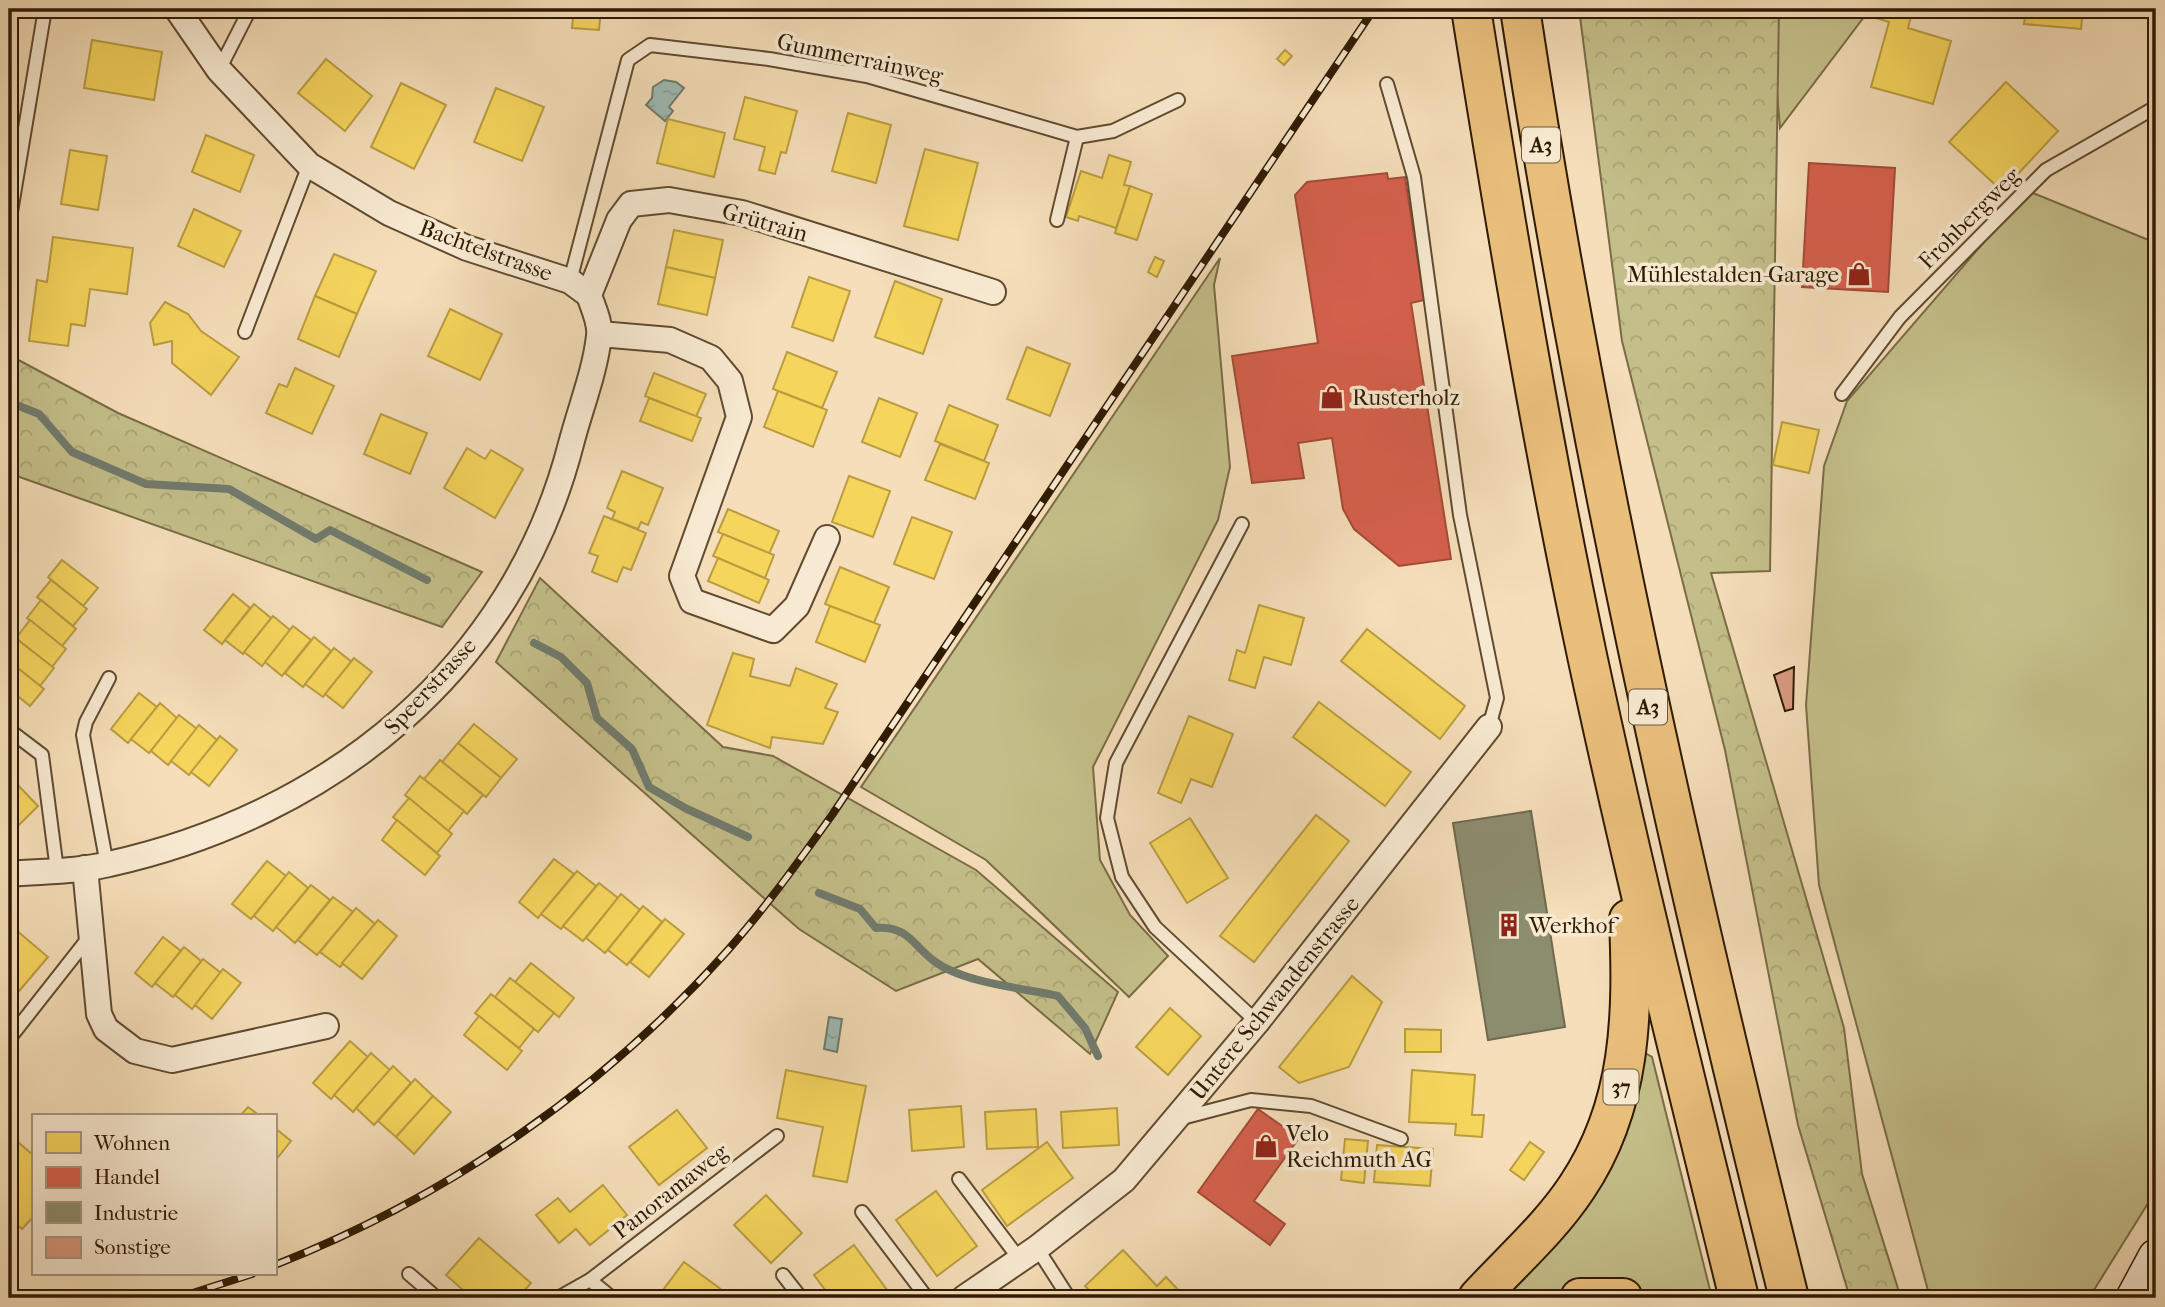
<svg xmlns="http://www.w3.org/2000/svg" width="2165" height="1307" font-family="'IM FELL French Canon',serif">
<defs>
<pattern id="forest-crowns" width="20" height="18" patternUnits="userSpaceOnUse" patternTransform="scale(1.75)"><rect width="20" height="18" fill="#c4bf8a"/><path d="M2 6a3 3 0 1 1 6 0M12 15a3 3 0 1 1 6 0" fill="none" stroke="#a9a475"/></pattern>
<pattern id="water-ripples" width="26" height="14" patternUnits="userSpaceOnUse" patternTransform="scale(1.75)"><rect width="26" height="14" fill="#9dbbb5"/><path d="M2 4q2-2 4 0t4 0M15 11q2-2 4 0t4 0" fill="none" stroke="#88a09a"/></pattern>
</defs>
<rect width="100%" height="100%" fill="#f5deb9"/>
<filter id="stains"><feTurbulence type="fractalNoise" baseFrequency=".00286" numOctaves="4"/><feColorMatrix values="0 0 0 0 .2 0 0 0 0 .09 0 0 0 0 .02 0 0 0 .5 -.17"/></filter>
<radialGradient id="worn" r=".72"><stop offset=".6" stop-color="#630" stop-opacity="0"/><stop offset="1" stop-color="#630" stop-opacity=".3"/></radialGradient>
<g fill="#c4bf8a" stroke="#7a6c46" stroke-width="2">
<polygon points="1770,9 1870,9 1780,128"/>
<polygon points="2028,191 2156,243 2156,1182 2150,1200 2089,1298 1930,1298 1819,885 1806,705 1824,466 1847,401"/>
<polygon points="1220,258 1214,285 1230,467 1218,520 1093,767 1100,860 1130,915 1168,956 1129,997 986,860 861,787"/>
<polygon points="1645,1053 1652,1057 1712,1298 1494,1298"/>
</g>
<g fill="url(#forest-crowns)" stroke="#7a6c46" stroke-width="2">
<polygon points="1579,9 1779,9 1770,571 1711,573 1844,1028 1862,1174 1901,1298 1850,1298 1798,1125 1725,750 1622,341"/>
<polygon points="9,355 118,413 482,572 442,627 14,475 9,472"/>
<polygon points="540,578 723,747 773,756 976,870 1118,992 1090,1054 978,959 896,991 799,929 496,662"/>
</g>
<g fill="url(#water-ripples)" stroke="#717b6e" stroke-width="2">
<polygon points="664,80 676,82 684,88 669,107 673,111 665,121 646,105 652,98 653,87"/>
<polygon points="829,1017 842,1019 837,1052 824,1049"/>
</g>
<g fill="#f6d55c" stroke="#ba9d41" stroke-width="2">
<polygon points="574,9 601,9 599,30 572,28"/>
<polygon points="1878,9 1913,9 1908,28 1951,41 1933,104 1871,87 1889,22 1876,18"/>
<polygon points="2026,9 2083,9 2081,29 2024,24"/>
<polygon points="92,40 162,52 154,100 84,88"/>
<polygon points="1285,50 1292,56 1284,65 1277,59"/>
<polygon points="326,59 372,96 345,131 298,93"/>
<polygon points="2006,82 2058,131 2002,191 1949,142"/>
<polygon points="401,83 446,105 414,169 371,147"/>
<polygon points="496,88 544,107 522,161 474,142"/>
<polygon points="745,97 797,111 786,153 781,152 775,174 759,170 765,147 734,139"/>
<polygon points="848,113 891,125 876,183 832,171"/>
<polygon points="668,119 725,133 714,177 657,163"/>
<polygon points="206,135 254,155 240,192 192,172"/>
<polygon points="925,149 978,163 958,240 904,226"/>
<polygon points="70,150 107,156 98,210 61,204"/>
<polygon points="1109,155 1131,162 1124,185 1130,186 1116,228 1079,216 1078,221 1066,217 1081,171 1102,178"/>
<polygon points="1130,186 1152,194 1137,240 1115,233"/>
<polygon points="194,209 241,231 224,267 178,246"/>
<polygon points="674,230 723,240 715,278 666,267"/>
<polygon points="53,237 133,248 127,294 90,289 85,326 71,324 68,346 29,341 37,280 47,282"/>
<polygon points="334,254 376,271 357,314 315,296"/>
<polygon points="1155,257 1164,261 1157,277 1148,272"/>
<polygon points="666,267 715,278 707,315 658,304"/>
<polygon points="809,277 850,291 833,341 792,327"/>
<polygon points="895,281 942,299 923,354 875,337"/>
<polygon points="315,296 357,314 339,357 298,339"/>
<polygon points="165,302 188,314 201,331 239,357 211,395 172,363 172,341 154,345 150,323"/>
<polygon points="450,309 502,334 480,380 428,356"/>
<polygon points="1027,347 1070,364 1050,416 1007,399"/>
<polygon points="787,352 837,372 822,408 773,389"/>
<polygon points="295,368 334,386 312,434 266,413 279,384 287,387"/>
<polygon points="654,373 706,394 696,417 645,396"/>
<polygon points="778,391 827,410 813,447 764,427"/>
<polygon points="649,398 701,418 692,441 640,421"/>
<polygon points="879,398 917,413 900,457 862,442"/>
<polygon points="949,405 998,425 984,461 935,441"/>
<polygon points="381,414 427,433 410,474 364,454"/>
<polygon points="1782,422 1819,430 1809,473 1773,465"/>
<polygon points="940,444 989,463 975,499 925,480"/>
<polygon points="467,448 485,459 491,450 523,469 495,518 444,488"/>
<polygon points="622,471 663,488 648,525 641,522 638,529 612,519 615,512 607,508"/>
<polygon points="849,476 890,491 873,537 832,522"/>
<polygon points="728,509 779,531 769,554 718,532"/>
<polygon points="604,516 646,533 631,570 623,567 617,582 592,572 598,556 589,553"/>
<polygon points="912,517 952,532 934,579 894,564"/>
<polygon points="723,534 774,555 765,578 713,556"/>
<polygon points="718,558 769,580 759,603 708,581"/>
<polygon points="62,560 98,588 83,606 48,577"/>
<polygon points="840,567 889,587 874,623 825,604"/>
<polygon points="51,580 87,609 73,626 37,597"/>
<polygon points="233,594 250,608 222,644 204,630"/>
<polygon points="41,600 76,629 62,646 27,618"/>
<polygon points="254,604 271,618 243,654 225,640"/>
<polygon points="1259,605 1304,618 1291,665 1264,657 1255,688 1229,680 1237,650 1245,653"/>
<polygon points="830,606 880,625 865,662 816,642"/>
<polygon points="273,616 290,630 262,666 244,652"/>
<polygon points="30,620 66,649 52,667 16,638"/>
<polygon points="293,626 311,640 282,676 265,662"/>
<polygon points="1367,629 1465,706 1440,739 1341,661"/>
<polygon points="314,637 331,651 303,687 285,673"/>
<polygon points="18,640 54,668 40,686 9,661 9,652"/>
<polygon points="334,648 352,662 323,697 305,684"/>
<polygon points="733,653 754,659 750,676 790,686 796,668 837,684 825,708 838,712 823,744 772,737 770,748 707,725"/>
<polygon points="354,658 372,672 343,708 325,694"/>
<polygon points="9,661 44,689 30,706 9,689"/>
<polygon points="139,693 157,707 128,743 111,729"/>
<polygon points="1319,702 1411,772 1385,806 1293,737"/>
<polygon points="160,703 177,718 149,753 131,739"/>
<polygon points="179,715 197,729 168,765 151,751"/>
<polygon points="1189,716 1233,734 1212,787 1191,779 1181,803 1158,793"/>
<polygon points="474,724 517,759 501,778 458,743"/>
<polygon points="199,725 217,740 189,775 171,761"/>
<polygon points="220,736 237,750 209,786 191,772"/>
<polygon points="458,743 501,778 486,797 442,762"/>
<polygon points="440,760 483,795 467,814 424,779"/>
<polygon points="420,776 464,811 448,831 405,795"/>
<polygon points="15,782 38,806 14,830 9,824 9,788"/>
<polygon points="409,798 452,834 437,853 393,817"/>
<polygon points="1316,815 1349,841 1254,962 1220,936"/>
<polygon points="1190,818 1228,878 1187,903 1150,843"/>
<polygon points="397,820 440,856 425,875 382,840"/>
<polygon points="554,859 574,874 538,918 519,902"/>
<polygon points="267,861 286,876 251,919 232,904"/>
<polygon points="577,871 596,886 561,929 541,914"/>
<polygon points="289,872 308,888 273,931 254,916"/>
<polygon points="599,883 618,898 583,941 563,926"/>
<polygon points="311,885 330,900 295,943 276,927"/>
<polygon points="621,894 640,910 605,953 586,938"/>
<polygon points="333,897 353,912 317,955 298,940"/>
<polygon points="643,906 662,922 627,965 608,950"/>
<polygon points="356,908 375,924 340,967 320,952"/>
<polygon points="665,919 684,934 649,977 630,962"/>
<polygon points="378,920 397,936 362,979 342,963"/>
<polygon points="9,924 48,957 9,1003"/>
<polygon points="163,937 181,951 152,987 135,973"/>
<polygon points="184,947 201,961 173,997 155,983"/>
<polygon points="203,959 221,973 192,1009 175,995"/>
<polygon points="531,963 574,998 559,1017 515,982"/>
<polygon points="223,969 241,983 212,1019 195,1005"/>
<polygon points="1352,976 1382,1002 1349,1067 1299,1083 1279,1067"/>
<polygon points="510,978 554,1013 538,1032 495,997"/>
<polygon points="491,994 534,1029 519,1048 475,1013"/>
<polygon points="1170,1008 1201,1036 1168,1075 1136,1047"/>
<polygon points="479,1016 522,1051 507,1070 464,1035"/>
<polygon points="1405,1029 1441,1030 1441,1052 1405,1052"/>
<polygon points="350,1041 368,1057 331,1099 313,1083"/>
<polygon points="371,1053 390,1070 353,1112 334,1095"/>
<polygon points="393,1066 411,1083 374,1125 356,1108"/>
<polygon points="786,1070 866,1086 847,1182 813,1176 823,1127 777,1118"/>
<polygon points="1412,1070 1475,1075 1472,1115 1484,1115 1482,1137 1455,1135 1456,1124 1409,1122"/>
<polygon points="415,1079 433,1096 396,1137 378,1121"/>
<polygon points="433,1096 451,1112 414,1154 396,1137"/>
<polygon points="961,1106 964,1147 912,1151 909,1110"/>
<polygon points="248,1107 260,1116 240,1116"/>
<polygon points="1117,1108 1119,1145 1063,1148 1061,1112"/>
<polygon points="1036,1109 1038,1147 987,1149 985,1112"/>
<polygon points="677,1110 707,1148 659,1185 629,1147"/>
<polygon points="275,1128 291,1141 275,1161"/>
<polygon points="12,1137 33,1155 33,1217 22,1229 9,1218 9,1141"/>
<polygon points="1345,1139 1368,1141 1364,1183 1341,1180"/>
<polygon points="1047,1142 1073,1178 1007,1226 982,1190"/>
<polygon points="1530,1142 1544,1152 1524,1180 1510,1170"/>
<polygon points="1377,1145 1433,1149 1430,1186 1374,1182"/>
<polygon points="603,1185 627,1215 590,1245 576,1229 559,1243 536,1215 558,1198 570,1212"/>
<polygon points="936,1191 977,1246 937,1276 896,1220"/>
<polygon points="766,1195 802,1233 771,1263 734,1225"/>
<polygon points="479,1238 531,1283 518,1298 472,1298 446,1275"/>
<polygon points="854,1245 893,1298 831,1298 814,1275"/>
<polygon points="1123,1250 1157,1286 1166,1277 1186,1298 1096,1298 1085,1286"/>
<polygon points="684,1262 726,1293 722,1298 665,1298 660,1294"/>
</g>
<g fill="#d6604d" stroke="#a44b37" stroke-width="2">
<polygon points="1809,163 1895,168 1888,292 1802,287"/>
<polygon points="1387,173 1388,179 1405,177 1424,300 1411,303 1451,559 1399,566 1354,529 1343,509 1332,438 1298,443 1304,478 1252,483 1232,356 1318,343 1295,195 1307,182"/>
<polygon points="1258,1109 1299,1138 1254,1201 1285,1224 1270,1245 1198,1192"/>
</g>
<polygon fill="#8c8c6e" stroke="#706a4e" stroke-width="2" points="1531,811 1565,1027 1488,1040 1453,823"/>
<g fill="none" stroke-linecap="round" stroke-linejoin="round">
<g stroke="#717b6e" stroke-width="8">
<polyline points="9,402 39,414 72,452 146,484 229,489 316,539 330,530 427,580"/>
<polyline points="534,643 561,657 587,683 597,718 632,749 649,787 685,808 748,837"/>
<path d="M819 893 860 909 876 928C908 926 912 944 934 961 963 983 1023 988 1058 996L1085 1028 1098 1056"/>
</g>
</g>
<polygon fill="#d99b81" stroke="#2f1a03" stroke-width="2" points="1794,667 1793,709 1785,711 1774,675"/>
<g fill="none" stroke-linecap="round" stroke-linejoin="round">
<g stroke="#604b30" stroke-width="16">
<g id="service">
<polyline points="219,70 250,9"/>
<polyline points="1387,84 1414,177 1460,515 1497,698 1489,727"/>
<polyline points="1057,220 1077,137"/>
<polyline points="9,224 45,9"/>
<polyline points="570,281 628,60 650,45 769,59 867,76 1077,137 1113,131 1178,100"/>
<polyline points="245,332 309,165"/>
<polyline points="1842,394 1900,317 2046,170 2156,107"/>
<polyline points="1242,524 1116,763 1107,818 1122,877 1155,927 1257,1022"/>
<polyline points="9,730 42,755 57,870"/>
<polyline points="107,865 83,735 86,722 109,678"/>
<polyline points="9,1039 90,936"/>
<polyline points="1182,1118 1251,1100 1311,1106 1401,1139"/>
<polyline points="959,1179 1020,1260"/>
<polyline points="862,1212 927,1298"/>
<polyline points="1037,1248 1069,1298"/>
<polyline points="409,1274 437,1298"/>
<polyline points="783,1275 801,1298"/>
<polyline points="558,1298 590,1280"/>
<polyline points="612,1298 590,1280 777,1136"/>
</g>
</g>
<g stroke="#604b30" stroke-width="28">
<g id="minor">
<polyline points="177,9 219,70 309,165 389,213 467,248 570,281 589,295"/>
<polyline points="589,295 619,220 631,204 669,200 742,213 993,292"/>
<polyline points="600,334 670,340 711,358 730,381 739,417 682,576 692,601 773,630 797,606 827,538"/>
<polyline points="85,868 99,1014 106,1029 135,1051 172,1060 326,1026"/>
<path d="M9 874C42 871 77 872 109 864 330 815 513 669 571 444 580 409 595 372 599 336 601 324 593 307 589 295"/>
<polyline points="964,1298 1037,1248 1124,1180 1257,1022 1489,727"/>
</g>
</g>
<g stroke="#2f1a03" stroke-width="38">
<polyline id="secondary" points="2134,1298 2156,1257"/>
</g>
<g stroke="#2f1a03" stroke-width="42">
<g id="motorway">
<path d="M1471 9C1506 227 1542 444 1588 660 1634 874 1687 1086 1739 1298"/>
<path d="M1520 9C1586 444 1683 872 1789 1298"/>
<path d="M1478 1298C1511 1262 1550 1228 1577 1187 1632 1105 1633 1014 1629 919"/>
<polyline points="1580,1298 1623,1298"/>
</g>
</g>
<use href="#service" stroke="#f8ead2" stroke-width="12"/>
<use href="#minor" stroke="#f8ead2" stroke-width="24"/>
<use href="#secondary" stroke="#f8ead2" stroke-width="35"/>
<use href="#motorway" stroke="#eabf7c" stroke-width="38"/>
<g stroke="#2f1a03" stroke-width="8">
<g id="rail">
<path d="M275 1265C448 1197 604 1089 728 950 766 907 799 861 832 815L1374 9"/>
<polyline points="177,1298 252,1274"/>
</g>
</g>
<use href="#rail" stroke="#f8ead2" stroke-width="5" stroke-dasharray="16" stroke-linecap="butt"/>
</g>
<defs>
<g id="shop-bare" transform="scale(1.89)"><path d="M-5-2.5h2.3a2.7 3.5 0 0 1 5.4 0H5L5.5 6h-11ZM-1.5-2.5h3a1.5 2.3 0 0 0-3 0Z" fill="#8f2418" stroke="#f8ead2" stroke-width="2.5" paint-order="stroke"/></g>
<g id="building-bare" transform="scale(1.89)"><path d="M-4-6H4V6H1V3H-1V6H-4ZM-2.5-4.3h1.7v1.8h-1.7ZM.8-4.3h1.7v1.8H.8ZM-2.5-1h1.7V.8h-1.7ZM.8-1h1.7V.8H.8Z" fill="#8f2418" stroke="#f8ead2" stroke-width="2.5" paint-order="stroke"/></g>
</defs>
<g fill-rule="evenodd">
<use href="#shop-bare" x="1859" y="274"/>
<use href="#shop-bare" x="1332" y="397"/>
<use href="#building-bare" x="1509" y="925"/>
<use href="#shop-bare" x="1266" y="1146"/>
</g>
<g text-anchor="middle" stroke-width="7" stroke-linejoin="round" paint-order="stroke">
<g fill="#f8ead2" stroke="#6b5841" stroke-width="2">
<rect x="1522" y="127.5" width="38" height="35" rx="5"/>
<rect x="1629" y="689.5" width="38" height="35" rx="5"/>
<rect x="1603.5" y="1069.5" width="35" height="35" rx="5"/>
</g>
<g font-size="21" font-weight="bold" fill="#2f1a03">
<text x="1541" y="152">A3</text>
<text x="1648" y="714">A3</text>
<text x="1621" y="1094">37</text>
</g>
<g font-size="23" fill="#2f1a03" stroke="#f8ead2">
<text transform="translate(860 58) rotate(12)" y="8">Gummerrainweg</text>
<text transform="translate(1969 218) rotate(-45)" y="8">Frohbergweg</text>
<text transform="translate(765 222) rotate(16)" y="8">Grütrain</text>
<text transform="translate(486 250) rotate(20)" y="8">Bachtelstrasse</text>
<text transform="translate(430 686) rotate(-47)" y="8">Speerstrasse</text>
<text transform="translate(1274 998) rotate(-51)" y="8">Untere Schwandenstrasse</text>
<text transform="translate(670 1191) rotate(-38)" y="8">Panoramaweg</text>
</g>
<g font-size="23" fill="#2f1a03" stroke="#f8ead2" text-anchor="start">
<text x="1839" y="282" text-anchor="end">Mühlestalden-Garage</text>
<text x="1352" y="405">Rusterholz</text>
<text x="1529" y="933">Werkhof</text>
<text x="1286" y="1141">Velo<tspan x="1286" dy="26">Reichmuth AG</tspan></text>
</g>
</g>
<rect width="2165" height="1307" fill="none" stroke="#f5deb9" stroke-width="35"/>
<rect x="10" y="10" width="2144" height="1286" fill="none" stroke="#2f1a03" stroke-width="3.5"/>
<rect x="18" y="18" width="2130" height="1272" fill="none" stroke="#2f1a03" stroke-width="2"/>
<rect x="32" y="1114" width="245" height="161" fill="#f8ead2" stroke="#a8977f" stroke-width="2"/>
<rect x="46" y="1132" width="35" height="21" fill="#f6d55c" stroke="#a8977f" stroke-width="2"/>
<text x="94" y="1150" font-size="21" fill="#2f1a03">Wohnen</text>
<rect x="46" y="1167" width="35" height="21" fill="#d6604d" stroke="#a8977f" stroke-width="2"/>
<text x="94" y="1184" font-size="21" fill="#2f1a03">Handel</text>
<rect x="46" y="1202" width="35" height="21" fill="#8c8c6e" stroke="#a8977f" stroke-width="2"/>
<text x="94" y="1220" font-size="21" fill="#2f1a03">Industrie</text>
<rect x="46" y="1237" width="35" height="21" fill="#d99b81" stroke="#a8977f" stroke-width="2"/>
<text x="94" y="1254" font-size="21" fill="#2f1a03">Sonstige</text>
<rect width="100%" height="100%" filter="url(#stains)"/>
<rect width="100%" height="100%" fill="url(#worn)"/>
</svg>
